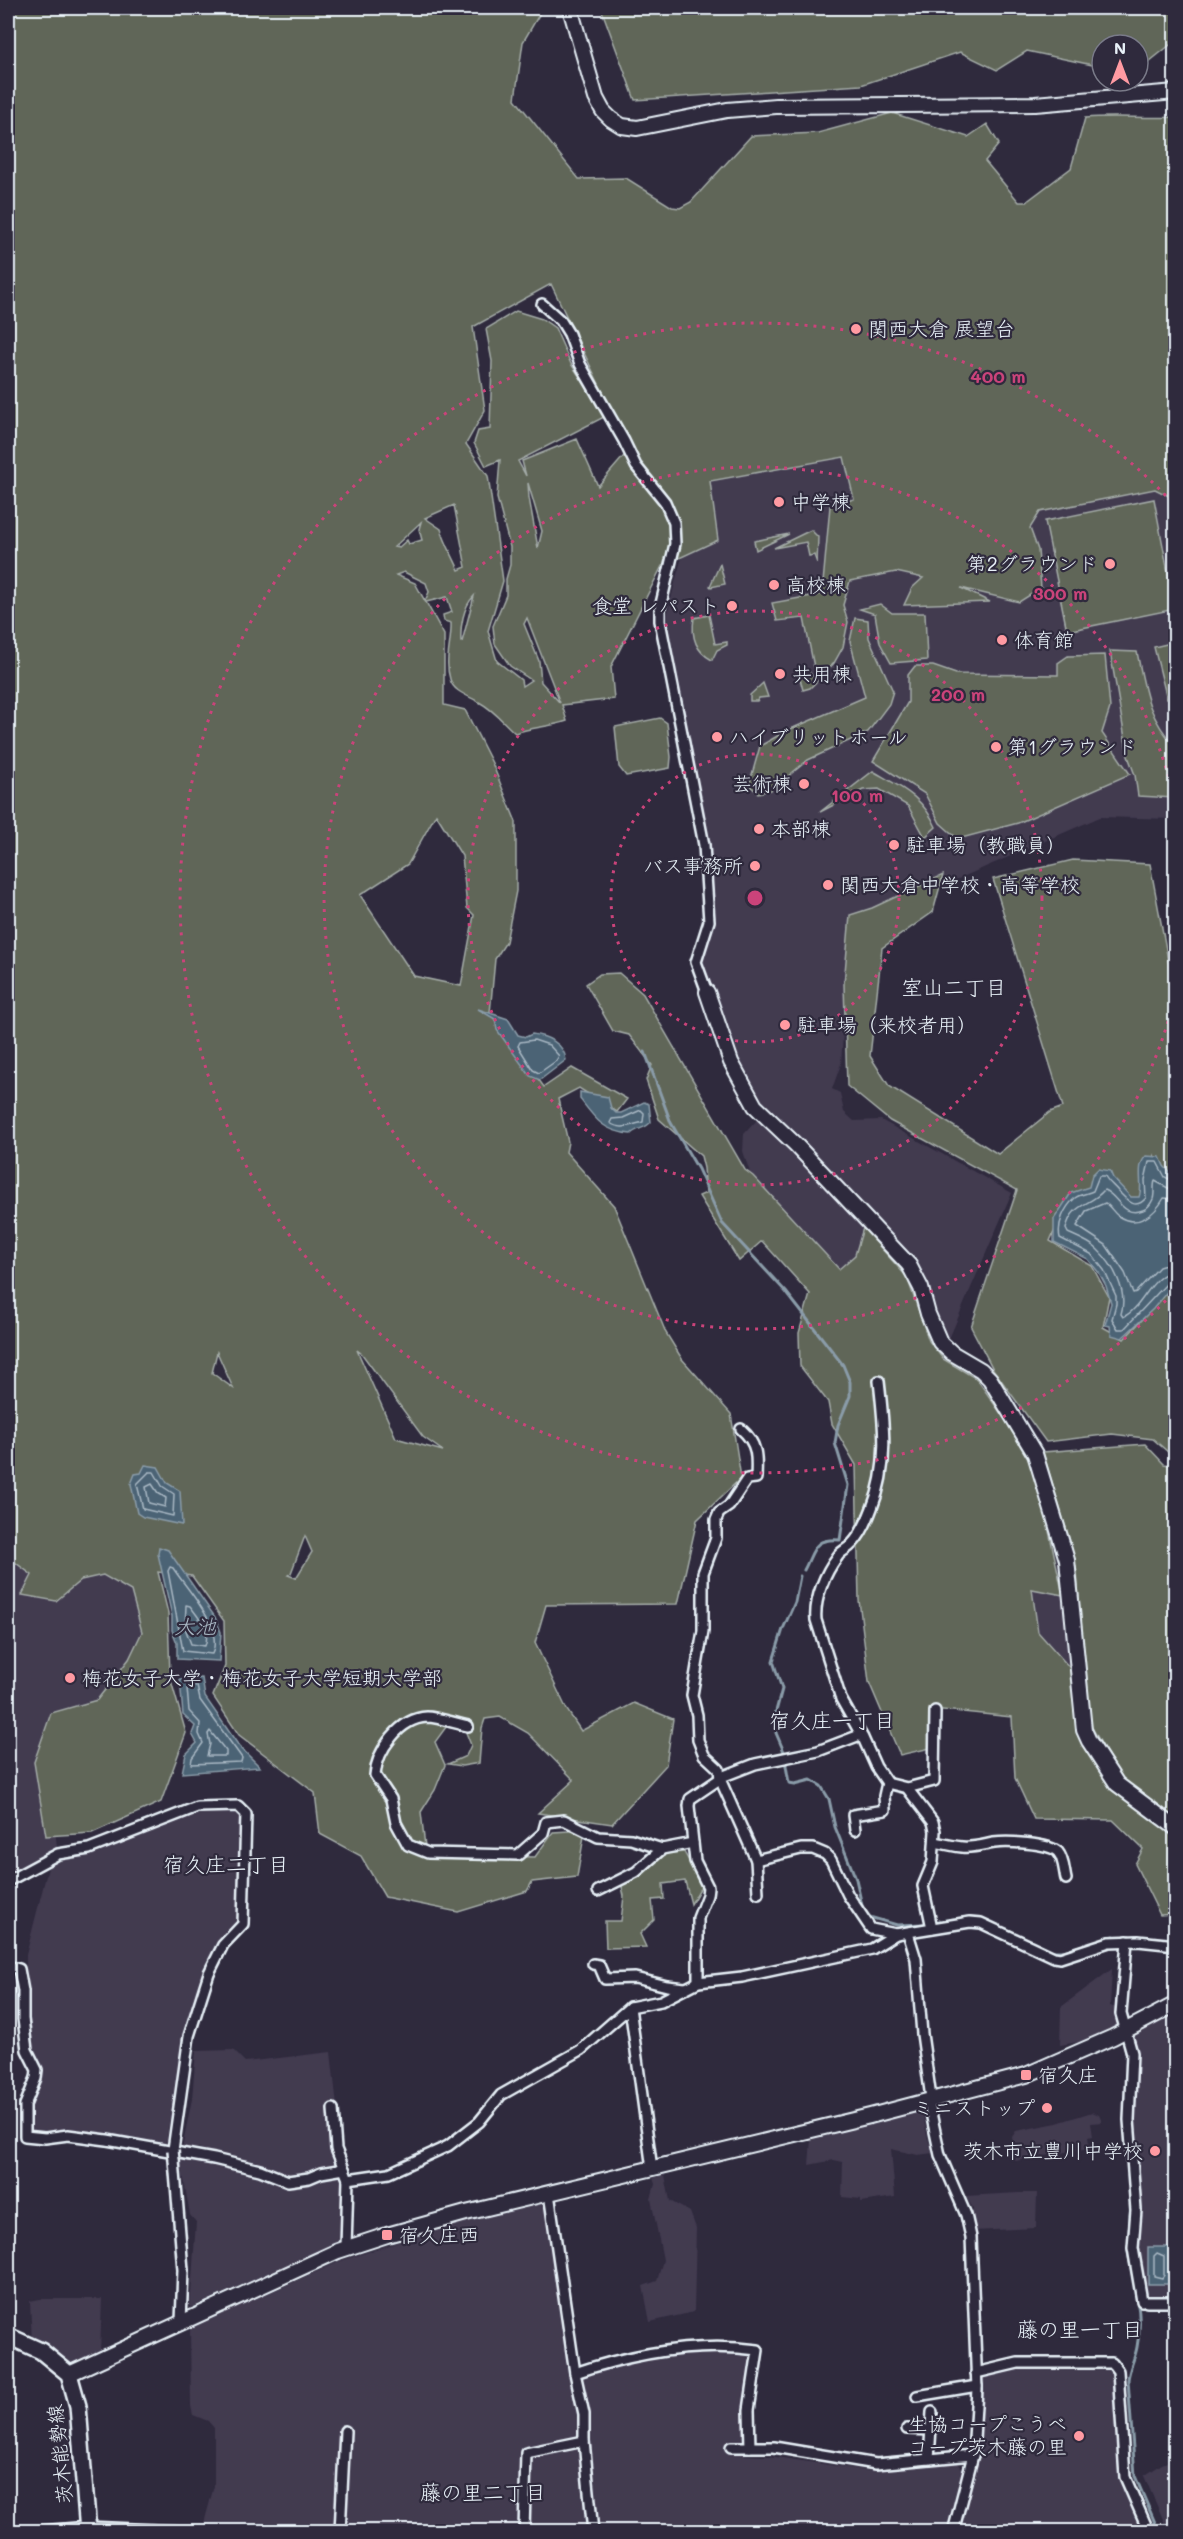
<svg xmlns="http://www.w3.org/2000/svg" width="1183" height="2539" font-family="Mali,'Klee One',sans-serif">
<rect width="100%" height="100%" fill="#2f2a3d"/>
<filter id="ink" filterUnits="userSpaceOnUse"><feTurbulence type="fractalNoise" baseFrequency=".0167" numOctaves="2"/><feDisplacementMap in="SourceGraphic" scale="12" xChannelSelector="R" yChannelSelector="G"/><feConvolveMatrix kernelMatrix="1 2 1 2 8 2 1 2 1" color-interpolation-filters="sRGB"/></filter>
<g filter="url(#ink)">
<g fill="#423a50">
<polygon points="868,435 1175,472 1175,819 1100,817 850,926 841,1064 832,1089 840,1093 844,1112 854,1121 881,1120 1012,1193 948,1341 934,1314 921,1271 821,1159 763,1106 735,1053 702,960 713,923 710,846 665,624 676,578 711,458"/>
<polygon points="758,1119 772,1130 863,1228 855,1255 840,1270 750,1173 743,1151 744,1134"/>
<polygon points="8,1528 130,1577 147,1634 119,1723 45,1753 58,1854 8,1881"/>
<polygon points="1032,1589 1063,1595 1070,1668 1038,1632"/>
<polygon points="216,1810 231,1810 238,1815 241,1821 240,1913 237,1925 217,1943 214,1949 186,2024 178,2096 169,2124 166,2146 78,2130 28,2130 27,2105 42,2078 42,2073 31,2048 27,2019 26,1955 49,1864 93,1852 194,1815"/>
<polygon points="1112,1969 1110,2006 1117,2008 1117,2025 1085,2041 1060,2045 1061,2007"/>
<polygon points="1175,2014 1175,2296 1145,2296 1136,2240 1139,2210 1133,2134 1133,2108 1136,2086 1133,2036"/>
<polygon points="233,2050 245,2062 331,2052 337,2106 332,2126 331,2145 335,2166 291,2175 265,2166 236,2161 199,2148 182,2148 192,2099 196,2051"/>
<polygon points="922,2110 928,2139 933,2153 918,2155 891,2149 895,2197 861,2202 861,2199 842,2197 843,2162 834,2160 809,2165 811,2139"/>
<polygon points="1092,2112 1099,2115 1102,2122 1091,2123 1093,2136 1088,2137 1090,2148 1015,2161 1012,2137 1016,2131 1057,2123"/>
<polygon points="187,2156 252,2171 279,2182 339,2174 342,2178 341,2241 190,2308 196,2222 190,2215 180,2158"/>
<polygon points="665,2175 670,2201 690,2212 696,2228 694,2312 650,2322 643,2286 657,2281 663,2260 651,2199 655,2184 653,2178"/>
<polygon points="1018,2193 1037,2193 1036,2228 973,2231 973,2208 965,2196"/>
<polygon points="546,2203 570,2374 697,2351 749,2353 752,2356 744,2404 745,2455 769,2456 871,2471 956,2461 962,2468 975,2469 981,2377 1016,2367 1107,2366 1112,2371 1120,2475 1129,2503 1142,2531 191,2531 203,2527 214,2486 214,2428 208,2421 193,2415 191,2406 190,2328 343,2260 458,2223"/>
<polygon points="40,2299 102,2299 100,2354 73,2366 67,2366 32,2342 30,2301"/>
<polygon points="1175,2459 1176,2531 1173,2532 1169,2526 1166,2526 1144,2476 1162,2464"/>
</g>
<g fill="#616659" stroke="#a4aca8" stroke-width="1.5" fill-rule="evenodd">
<path d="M8 8H543L523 42 515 99 579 179 626 178 672 207 680 208 691 202 751 136 818 133 892 113 968 137 987 124 999 144 985 161 1019 202H1026L1071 168 1085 118C1116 115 1145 119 1175 117V514L1173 498 1155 489 1040 512 1030 528 1038 550 1041 588 1019 602 961 588 990 602 904 605 912 588 923 578 896 572 850 581 843 605 848 622 843 647 834 663 823 675 814 667 804 618 777 621 772 603 822 594 830 506 854 499 844 457 710 481 718 540 662 566 611 667 614 699 562 705 567 721C550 727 532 727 515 733 503 722 494 710 479 702 469 696 453 692 450 679 444 660 452 642 451 623L444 621 443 615 452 612 447 597 426 602 444 635V705L465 710 492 763 516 822V891L506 942 495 959 490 1013 544 1087 572 1068 627 1099 617 1112 579 1088 558 1099 568 1142 566 1152 614 1206 666 1333 682 1359 731 1414 741 1478 697 1520 678 1604 546 1605 535 1643 567 1710 581 1731 634 1703 673 1719 666 1765 612 1824 538 1813 574 1780 528 1733 500 1717 485 1719 482 1728 479 1763 462 1766 448 1764 466 1756 471 1745 465 1730 446 1727 435 1742 445 1765 435 1790 421 1812 426 1855 535 1857 553 1832 585 1830 577 1877 532 1882 527 1891 458 1912 385 1897 361 1856 320 1834 315 1793 239 1735 213 1696 225 1666 224 1621 192 1576 158 1572 168 1613 170 1677 186 1733 161 1802 92 1833 46 1836 34 1762 51 1713 97 1700 129 1659 142 1632 131 1591 103 1575 81 1580 56 1601 22 1595 32 1575 8 1557ZM551 284 630 449 598 486 577 439 522 461 526 476 518 461 606 416 571 364 555 328 542 319 516 311 486 329 492 361 490 429 478 431 474 443 486 466 500 460 497 498 510 547V565L506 579V595L493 626 495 644 510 666 531 680 522 686 521 680 497 661 488 631 503 581 488 476 466 444 485 410 473 327ZM528 483 542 531 538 548 529 498ZM454 505 466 567 459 570C453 556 445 543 441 529L425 518ZM421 522 419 529 422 540 409 544 407 540 398 548 394 547ZM404 572 426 583 429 592 425 601 415 583 396 575ZM474 596 462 642H461C460 627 463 607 474 596ZM527 618 560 703 541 682 539 661 524 624ZM436 814 462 856 467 908 474 915 461 986 414 976 360 895 408 864ZM357 1350 362 1354 423 1437 443 1451 396 1438ZM217 1352 233 1388 212 1373ZM305 1536 312 1552 296 1578 288 1575 291 1573Z"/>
<polygon points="601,8 1175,8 1175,41 1145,65 1138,66 1138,45 1102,45 1102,67 1027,51 997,70 960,52 861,85 635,100"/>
<polygon points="1154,499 1175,609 1067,631 1045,521"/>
<polygon points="811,530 818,537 817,563 814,555 809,556 806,542 774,548"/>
<polygon points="789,534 756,550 754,541"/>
<polygon points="720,564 725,584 711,587 710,586"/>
<polygon points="880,604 892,613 925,613 927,660 891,663 880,643 875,614 860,609"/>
<path d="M709 615 715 644 727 642V645L717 650 712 660C695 651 691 636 694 618Z"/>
<polygon points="855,618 868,620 869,638 893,691 889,704 868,732 808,760 771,790 758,793 749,785 760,746 786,731 865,697 850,641"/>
<polygon points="1175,642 1175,697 1167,699 1154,647"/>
<path d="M1110 651 1137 652C1145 690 1147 716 1175 746V798L1138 796 1135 775 1128 756Z"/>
<polygon points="1105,655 1110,708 1102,733 1130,774 1018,823 958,839 940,823 925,794 873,761 908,702 908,675 915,666 933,666 956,674 1058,675 1058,663 1068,656"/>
<polygon points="809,672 817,681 810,688 803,690 800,679"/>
<polygon points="763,683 768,697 759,698 757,701 750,701 750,695"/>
<polygon points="660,718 667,723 671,757 670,768 626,776 619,767 615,727"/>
<path d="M873 771C902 788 922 796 936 827L925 837 908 806 879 789 863 790 820 812Z"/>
<polygon points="1073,860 1150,864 1175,997 1175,1184 1163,1177 1154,1155 1139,1204 1091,1194 1070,1195 1050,1241 1092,1266 1109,1297 1103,1327 1124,1339 1175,1285 1175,1458 1153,1439 1112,1434 1046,1442 993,1369 971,1327 1017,1190 890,1121 847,1086 844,984 850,915 872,908 943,875 933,912 882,948 870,1056 889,1086 998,1154 1050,1112 1063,1107 993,879"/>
<polygon points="619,973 643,994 745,1170 753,1176 839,1269 855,1255 863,1228 907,1277 929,1341 943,1359 977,1379 1004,1418 1028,1459 1040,1490 1063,1595 1032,1589 1038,1632 1070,1668 1077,1726 1114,1788 1175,1832 1175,1914 1160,1915 1135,1864 1143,1849 1113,1820 1034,1819 1015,1778 1012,1717 933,1709 931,1748 900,1755 869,1682 859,1600 856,1465 832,1424 828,1402 800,1366 799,1333 810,1294 762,1241 739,1261 699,1196 706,1193 704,1168 701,1156 659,1119 646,1080 652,1065 629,1035 613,1031 586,984 600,974"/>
<polygon points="1145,1444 1164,1464 1175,1466 1175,1819 1121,1778 1090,1724 1087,1709 1077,1572 1070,1541 1043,1452"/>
<polygon points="684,1852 702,1885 691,1904 685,1881 663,1884 664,1899 652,1900 654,1920 640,1934 646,1947 606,1948 605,1921 621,1921 624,1896 621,1882 660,1854"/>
</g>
<g fill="#4b6375" stroke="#8a9ca9" stroke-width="1.5">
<path d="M478 1009 508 1019 518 1035 526 1037 532 1034C547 1036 564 1043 566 1060L540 1080 530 1076 497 1030 495 1019Z"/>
<path d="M580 1092 608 1097 611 1108 616 1113H621L644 1102 649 1104 651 1122C645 1129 637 1128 631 1134 604 1132 595 1119 580 1099Z"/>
<path d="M1146 1156 1160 1157 1164 1166 1175 1178V1282L1153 1309 1122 1338 1111 1335 1110 1326 1105 1325 1111 1303 1106 1286 1099 1273 1088 1259 1054 1242V1219L1071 1193 1089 1187 1092 1175 1098 1169 1110 1171 1113 1178 1131 1197H1139C1144 1184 1135 1167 1146 1156Z"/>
<polygon points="145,1465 158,1467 167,1483 180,1491 182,1525 143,1517 137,1513 131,1484 135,1474 141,1473"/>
<polygon points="159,1547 168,1550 215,1617 221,1632 219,1661 177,1659 177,1643 172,1630 172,1616 158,1554"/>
<polygon points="202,1678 205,1697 239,1746 260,1767 182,1773 186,1754 197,1743 192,1734 195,1726 183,1715 180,1679"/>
<rect x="1148" y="2247" width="22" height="37"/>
</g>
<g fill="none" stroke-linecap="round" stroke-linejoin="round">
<g stroke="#a9b8c4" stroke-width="1.5">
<polygon points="534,1040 549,1045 559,1056 556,1061 539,1073 533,1070 518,1046 520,1042"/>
<path d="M641 1110 644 1113 643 1122C630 1125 622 1131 610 1123L612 1119 623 1118Z"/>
<path d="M1176 1182 1165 1177 1157 1162H1149L1145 1180 1146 1198C1135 1211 1127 1200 1118 1191 1114 1186 1108 1182 1105 1176H1099L1093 1191C1087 1194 1080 1194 1075 1198 1064 1208 1057 1224 1060 1238L1091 1254 1104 1270 1116 1296V1304L1112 1319 1118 1329H1124L1169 1281 1176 1279"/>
<path d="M1176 1190 1168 1188 1155 1181C1153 1186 1155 1193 1153 1199 1151 1204 1148 1208 1143 1210 1122 1218 1119 1196 1104 1190 1091 1206 1072 1202 1066 1229L1068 1233C1077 1237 1090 1242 1097 1249 1114 1265 1128 1292 1121 1314L1123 1317C1143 1309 1151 1272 1176 1271"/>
<path d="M1176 1199 1164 1198C1155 1214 1138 1229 1118 1216 1113 1212 1110 1206 1105 1203L1086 1211 1077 1226 1106 1245 1125 1273 1133 1293 1136 1292 1159 1267 1176 1262"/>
<polygon points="149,1472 154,1472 162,1486 174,1494 173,1516 143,1509 137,1484"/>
<polygon points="152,1484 158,1493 166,1498 165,1507 149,1503 146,1487"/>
<path d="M170 1567 173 1568C188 1591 224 1627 212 1654L183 1651 168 1571Z"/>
<path d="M186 1605 190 1606C199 1618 211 1631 205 1646L191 1644 185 1628Z"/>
<polygon points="190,1685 197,1686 200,1700 242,1758 241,1762 191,1764 192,1758 203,1743 199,1734 200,1723 189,1711 187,1688"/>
<polygon points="210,1731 226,1751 226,1756 207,1756 210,1744 208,1734"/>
<polygon points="1157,2253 1164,2256 1164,2275 1162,2278 1154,2276 1154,2256"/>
</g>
<g stroke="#8a9ca9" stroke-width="3">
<path d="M645 1052 671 1123 698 1169 722 1223 786 1292 843 1365 850 1382V1396L838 1425 835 1443 848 1485 840 1540C813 1538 815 1549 804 1570"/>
<polyline points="785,1754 776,1733 775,1715 782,1689 773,1661 783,1629 795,1602 800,1576"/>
<polyline points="785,1760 789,1783 795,1784 811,1780 821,1786 829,1799 835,1827 856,1879 863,1910"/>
<polyline points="866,1916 897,1925 925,1924"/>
<polyline points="933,1922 968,1917 982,1919"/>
<polyline points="1050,1951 1064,1951 1114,1936"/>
<polyline points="1124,2041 1127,2057"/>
<polyline points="1125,2111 1126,2097"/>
<polyline points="1125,2124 1127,2147"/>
<polyline points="1131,2201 1128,2252 1136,2293"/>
<path d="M1137 2299C1140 2314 1140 2332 1137 2347 1135 2359 1129 2368 1128 2380L1135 2476 1159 2532"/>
</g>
<g stroke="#e8f1f8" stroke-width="14">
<g id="street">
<polyline points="542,304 561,321 569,334 580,364 624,441 636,466 665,502 674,523 675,544 660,608 660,621 704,845 709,921 696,962 707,992"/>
<path d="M879 1381C884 1424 889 1467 872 1508 868 1519 860 1536 852 1544 848 1549 841 1551 838 1556 825 1573 814 1599 816 1620L841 1699 863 1738 876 1767 887 1783 907 1788 933 1822 935 1831 933 1862 923 1886 932 1928"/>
<path d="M741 1429C758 1444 757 1457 756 1478L747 1479 729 1506 719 1513 716 1520V1538L703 1573V1631L692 1695 697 1715 698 1740 704 1755 719 1769 720 1779 756 1860 758 1893"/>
<path d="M468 1726C457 1724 438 1717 427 1717 400 1718 377 1750 375 1775L391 1799 396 1823 408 1845 428 1853 518 1855 543 1833 546 1822 564 1820 598 1837 631 1839 662 1849 693 1843"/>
<polyline points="907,1788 934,1781 935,1711"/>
<polyline points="855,1830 853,1815 885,1810 884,1796 887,1783"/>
<path d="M935 1842C944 1844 953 1846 962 1847 973 1848 983 1845 994 1843 1006 1841 1049 1843 1058 1852 1064 1859 1064 1871 1066 1879"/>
<polyline points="756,1860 801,1849 813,1849 825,1854 831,1860 848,1895 871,1929 896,1934"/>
<polyline points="8,1881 58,1854 89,1849 197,1807 238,1806 246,1814 243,1924 223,1945 209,1973 189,2036 173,2150"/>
<polyline points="598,1891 636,1872 662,1849"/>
<polyline points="908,1933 916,1959 922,2034 931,2098"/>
<polyline points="1127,1941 1121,2014 1132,2053 1129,2120 1136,2210 1133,2248 1142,2301"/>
<polyline points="593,1964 599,1965 605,1979 635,1978 667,1986 685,1988"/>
<polyline points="8,1966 19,1969 23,1991 23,2019 27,2050 37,2070 36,2078 25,2105 25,2136 45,2138 68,2135 107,2140 214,2159 260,2170 288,2181 309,2178 321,2173 344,2169"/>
<polyline points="698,1982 698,1918 707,1895 708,1887 695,1861 689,1806 690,1799 724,1776 755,1764 818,1751 860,1735"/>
<polyline points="630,2007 652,2169"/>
<polyline points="928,2099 940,2155 966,2215 971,2237 977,2389 973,2455 953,2532"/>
<polyline points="333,2109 336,2149 348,2179 346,2248"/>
<polyline points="174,2160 183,2270 181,2322"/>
<polyline points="348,2179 389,2173 448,2146 479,2122 501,2095 581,2050 630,2007 661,2001 698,1982 742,1977 872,1949 896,1934 970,1922 981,1923 1054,1957 1060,1958 1109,1942 1138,1941 1176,1945"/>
<polyline points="549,2193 575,2373 584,2414 584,2441 593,2532"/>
<polyline points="1147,2302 1176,2302"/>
<path d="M575 2373C632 2354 698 2342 758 2350L749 2410 750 2447"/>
<polyline points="976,2373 1018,2363 1112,2363 1118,2371 1125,2477 1149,2532"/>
<polyline points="917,2396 977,2386"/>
<polyline points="907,2429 931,2430"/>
<polyline points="731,2447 774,2447 876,2464 973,2455"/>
<polyline points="929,2459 932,2412"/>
<polyline points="30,2532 88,2527 202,2532"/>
<polyline points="340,2532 345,2431"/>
<polyline points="524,2532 526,2453 584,2441"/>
</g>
</g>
<g stroke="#e8f1f8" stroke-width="18">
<g id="secondary">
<polyline points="570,8 596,98 603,111 611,119 622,126 637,128 727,110 776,106 1035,104 1176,92"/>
<polyline points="707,992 731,1062 755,1106 796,1145 909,1265 921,1288 928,1314 940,1342 952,1353 981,1370 990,1379 1035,1454 1067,1560 1084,1730 1089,1741 1117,1784 1176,1828"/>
<polyline points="69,2374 338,2251 387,2235 466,2213 870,2116 1026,2075 1113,2037 1176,2004"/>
</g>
</g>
<g stroke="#e8f1f8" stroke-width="20">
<polyline id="primary" points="8,2336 41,2351 69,2374 78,2406 88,2532"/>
</g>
<use href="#street" stroke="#2f2a3d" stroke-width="9"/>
<use href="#secondary" stroke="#2f2a3d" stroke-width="14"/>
<use href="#primary" stroke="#2f2a3d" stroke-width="15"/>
<g stroke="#e8f1f8" stroke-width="14" stroke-linecap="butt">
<polyline id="street-bridge" points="173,2150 174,2160"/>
</g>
<use href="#street-bridge" stroke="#2f2a3d" stroke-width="9"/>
</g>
</g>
<g fill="none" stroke="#ca437a" stroke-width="3" stroke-dasharray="3 6">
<circle cx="755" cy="898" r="144"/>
<circle cx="755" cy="898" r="287"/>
<path d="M1175 995A431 431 0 1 1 1175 801"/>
<path d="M1172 1294A575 575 0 1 1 1172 502"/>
</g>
<g fill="#ff9aa2" stroke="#2f2a3d" stroke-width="2">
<circle cx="856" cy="329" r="6"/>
<circle cx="779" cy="502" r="6"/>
<circle cx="1110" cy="564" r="6"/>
<circle cx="774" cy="585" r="6"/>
<circle cx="732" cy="606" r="6"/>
<circle cx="1002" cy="640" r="6"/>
<circle cx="780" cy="674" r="6"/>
<circle cx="717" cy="737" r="6"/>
<circle cx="996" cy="747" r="6"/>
<circle cx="804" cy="784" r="6"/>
<circle cx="759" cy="829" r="6"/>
<circle cx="894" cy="845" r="6"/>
<circle cx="755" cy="866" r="6"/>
<circle cx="828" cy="885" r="6"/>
<circle cx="785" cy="1025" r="6"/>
<circle cx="70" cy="1678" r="6"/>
<rect x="1020" y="2069" width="12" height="12" rx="3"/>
<circle cx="1047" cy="2108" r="6"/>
<circle cx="1155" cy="2151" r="6"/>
<rect x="381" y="2229" width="12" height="12" rx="3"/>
<circle cx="1079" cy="2436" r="6"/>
</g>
<g text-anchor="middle" stroke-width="4.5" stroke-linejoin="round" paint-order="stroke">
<g font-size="20" fill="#e8f1f8" stroke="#2f2a3d" text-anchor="start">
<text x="868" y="336">関西大倉 展望台</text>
<text x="791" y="509">中学棟</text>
<text x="1098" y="571" text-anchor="end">第2グラウンド</text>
<text x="786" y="592">高校棟</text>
<text x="720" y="613" text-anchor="end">食堂 レパスト</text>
<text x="1014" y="647">体育館</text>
<text x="792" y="681">共用棟</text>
<text x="729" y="744">ハイブリットホール</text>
<text x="1008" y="754">第1グラウンド</text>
<text x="792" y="791" text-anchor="end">芸術棟</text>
<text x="771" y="836">本部棟</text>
<text x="906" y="852">駐車場（教職員）</text>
<text x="743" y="873" text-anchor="end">バス事務所</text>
<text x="840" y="892">関西大倉中学校・高等学校</text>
<text x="797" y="1032">駐車場（来校者用）</text>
<text x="82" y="1685">梅花女子大学・梅花女子大学短期大学部</text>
<text x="1038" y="2082">宿久庄</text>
<text x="1035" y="2115" text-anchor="end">ミニストップ</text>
<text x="1143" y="2158" text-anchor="end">茨木市立豊川中学校</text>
<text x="399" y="2242">宿久庄西</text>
<text x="1067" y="2431" text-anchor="end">生協コープこうべ<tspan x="1067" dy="23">コープ茨木藤の里</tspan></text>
</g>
<g font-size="20" fill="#e8f1f8" stroke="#2f2a3d">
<text transform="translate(60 2454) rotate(-96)" y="7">茨木能勢線</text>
</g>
<g font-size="21" fill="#e8f1f8" stroke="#2f2a3d">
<text x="954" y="995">室山二丁目</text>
<text x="832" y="1728">宿久庄一丁目</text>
<text x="226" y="1872">宿久庄二丁目</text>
<text x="1080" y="2337">藤の里一丁目</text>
<text x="483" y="2500">藤の里二丁目</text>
</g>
<g font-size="21" font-style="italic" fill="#a9b8c4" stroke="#2f2a3d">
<text x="195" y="1634">大池</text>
</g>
</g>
<circle cx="755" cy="898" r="9" fill="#ca437a" stroke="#2f2a3d" stroke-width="3"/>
<g font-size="18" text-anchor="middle" font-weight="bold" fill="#ca437a" stroke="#2f2a3d" stroke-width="4.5" stroke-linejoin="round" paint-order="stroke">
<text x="998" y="383">400 m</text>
<text x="1060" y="600">300 m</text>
<text x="958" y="701">200 m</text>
<text x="857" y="802">100 m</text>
</g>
<rect width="1183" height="2539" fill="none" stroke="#2f2a3d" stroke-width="30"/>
<rect x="15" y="15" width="1153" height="2509" fill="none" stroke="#e8f1f8" stroke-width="2" filter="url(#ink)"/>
<g transform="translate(1120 63)"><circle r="28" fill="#2f2a3d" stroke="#797a88" stroke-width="1.5"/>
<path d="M0-4.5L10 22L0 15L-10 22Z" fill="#ff9aa2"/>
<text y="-9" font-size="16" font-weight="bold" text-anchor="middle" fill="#e8f1f8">N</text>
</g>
</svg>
